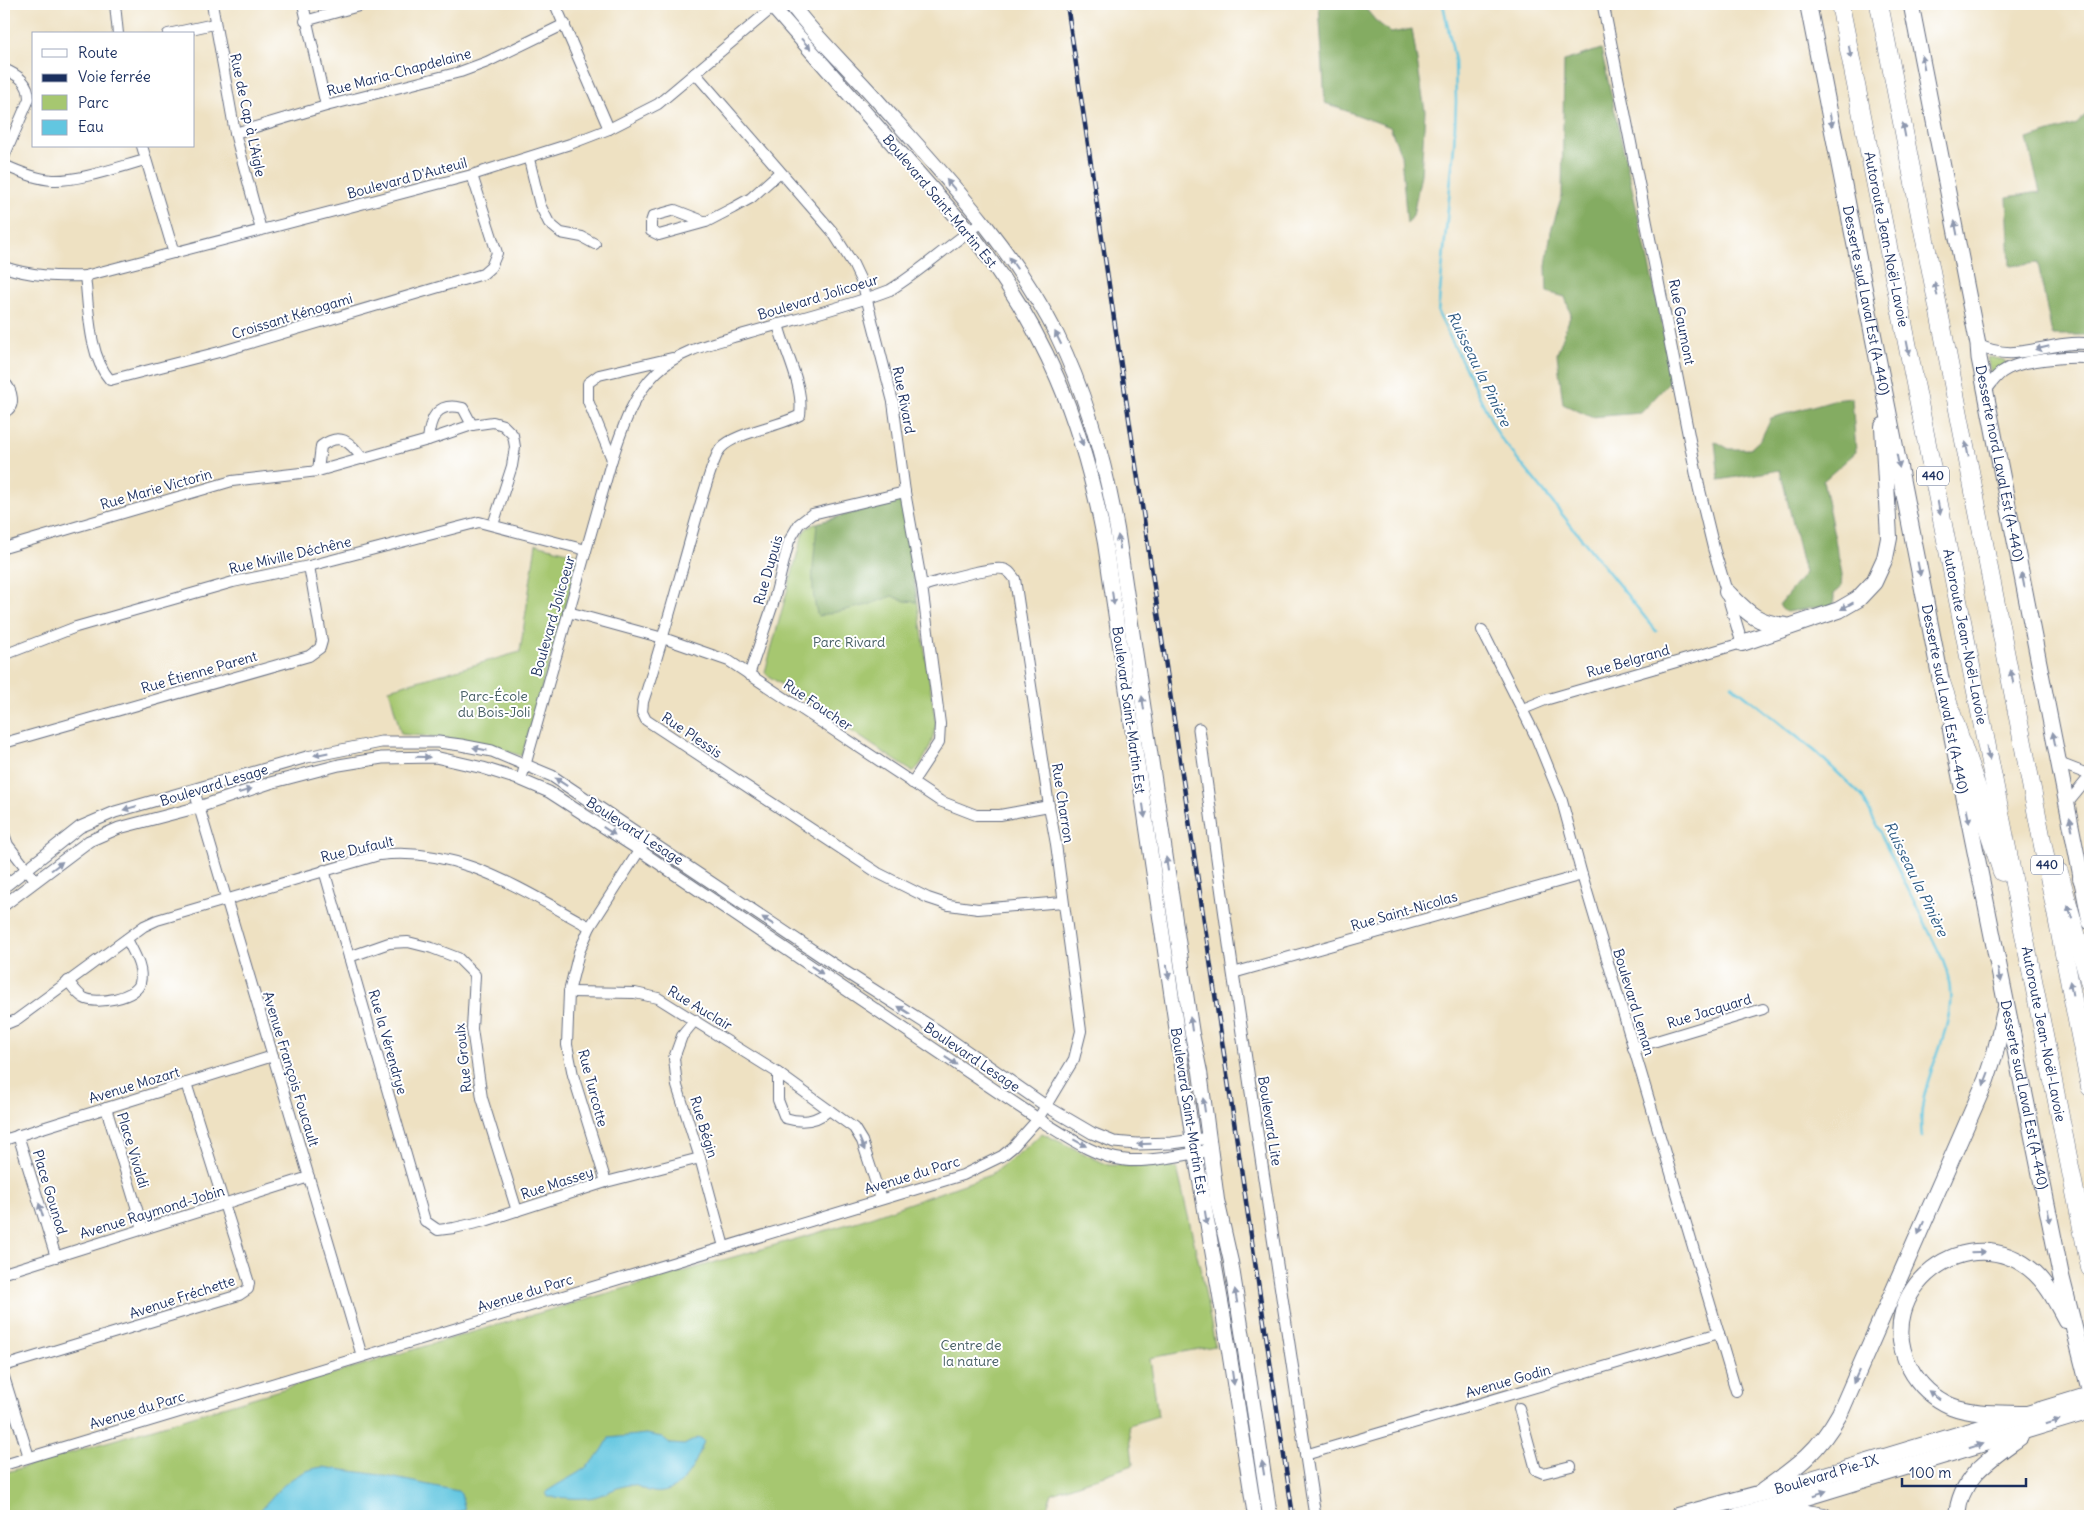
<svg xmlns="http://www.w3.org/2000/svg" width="2094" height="1520" font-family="Delius,sans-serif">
<rect width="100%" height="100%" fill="#fff"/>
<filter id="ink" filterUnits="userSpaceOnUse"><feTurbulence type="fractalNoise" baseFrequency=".02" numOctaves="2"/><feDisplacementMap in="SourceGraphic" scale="10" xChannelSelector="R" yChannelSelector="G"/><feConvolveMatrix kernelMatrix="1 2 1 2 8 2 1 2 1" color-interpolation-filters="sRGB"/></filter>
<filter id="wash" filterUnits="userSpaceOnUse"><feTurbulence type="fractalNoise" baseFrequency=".0096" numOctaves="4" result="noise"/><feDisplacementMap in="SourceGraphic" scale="20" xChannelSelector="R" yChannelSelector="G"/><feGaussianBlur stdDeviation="1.12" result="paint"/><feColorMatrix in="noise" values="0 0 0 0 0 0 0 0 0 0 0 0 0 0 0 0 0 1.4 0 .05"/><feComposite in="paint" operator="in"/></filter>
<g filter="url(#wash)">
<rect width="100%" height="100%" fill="#eee1c2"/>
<g fill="#a6c770" stroke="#607b67">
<polygon points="1989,357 2005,360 2006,363 1993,374 1991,373 1987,358"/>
<path d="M899 500 903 504 936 725C933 741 926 761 913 772L767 675 765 672 803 533 807 528 817 523Z"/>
<polygon points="536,544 580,555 522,756 476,741 401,734 389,689 520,652"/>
<polygon points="1042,1133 1108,1165 1177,1168 1203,1281 1215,1346 1150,1358 1158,1416 1129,1425 1133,1465 1052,1493 1044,1516 4,1516 4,1473 442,1341 862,1220 990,1175 1027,1147"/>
</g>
<g fill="#84ac62" stroke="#506e60">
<polygon points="1319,4 1362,4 1375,20 1391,33 1412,29 1425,111 1421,174 1413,216 1407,224 1401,155 1390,127 1325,103"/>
<polygon points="1601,49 1674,377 1641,413 1591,417 1563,404 1557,354 1571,314 1565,297 1547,292 1546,266 1551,231 1562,196 1564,61"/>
<polygon points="2090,110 2090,335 2052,335 2038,263 2010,266 2007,197 2040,192 2027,139 2077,124"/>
<polygon points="1852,398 1856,452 1823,481 1842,574 1841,588 1834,594 1834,605 1786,612 1779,605 1805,573 1780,470 1719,480 1715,441 1729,449 1750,449 1761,439 1771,418 1833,400"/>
<path d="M899 500 903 504 917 602 905 601 892 596 868 605 818 616C808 585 815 554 817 523Z"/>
</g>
<g fill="#62c6e0" stroke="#3e7a9f">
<path d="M646 1434 662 1437 671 1444 684 1445 698 1438 704 1441C696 1463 682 1496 653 1492 643 1490 638 1484 628 1485 616 1487 606 1494 594 1497 579 1500 563 1497 548 1497L546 1492C574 1473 593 1471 609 1438Z"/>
<path d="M322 1467 380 1475 458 1491 461 1494 465 1510 443 1516H255C276 1493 290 1472 322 1467Z"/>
</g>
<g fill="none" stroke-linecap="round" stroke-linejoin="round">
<g stroke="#62c6e0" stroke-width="2.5">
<polyline points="1443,4 1455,61 1456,102 1454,146 1438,313 1499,436 1656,631"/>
<path d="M1732 685 1816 752 1862 796 1943 960C1970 1028 1913 1070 1922 1137"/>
</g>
</g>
</g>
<g filter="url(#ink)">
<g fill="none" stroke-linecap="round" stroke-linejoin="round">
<g stroke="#656d81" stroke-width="12">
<g id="minor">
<polyline points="115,4 118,34"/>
<polyline points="212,4 235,133 261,230"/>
<polyline points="303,4 326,106"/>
<polyline points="555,4 609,129"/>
<polyline points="305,21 366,4"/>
<polyline points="168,34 214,24"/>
<path d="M4 69C18 75 29 82 29 99L4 157"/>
<polyline points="695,73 832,231 853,264 863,285 893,402 905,492 922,586 940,724 939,742 912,783"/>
<polyline points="235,133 326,106 460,72 487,62 565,24"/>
<polyline points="142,146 174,253"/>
<polyline points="529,159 540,205 549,223 561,233 582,237 595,244"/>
<path d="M4 165C19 172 36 179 53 180 79 181 119 167 145 160"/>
<polyline points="706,222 675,210 653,216 651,222 651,231 659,235 706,222 733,208 751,198 780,172"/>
<path d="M4 267C31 276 56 277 85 276L472 175 570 144 609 129 658 104 777 4"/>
<path d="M85 276C89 308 88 355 110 380L223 351 483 274 491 267 497 253 472 175"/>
<path d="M778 324C785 353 804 385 800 415 779 427 736 432 721 448 713 457 699 509 695 523 678 583 662 643 643 702L642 712 646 720 878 873 928 898 949 905 978 909 1063 902"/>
<path d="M4 382C12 389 17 408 4 412"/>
<path d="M428 440C430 418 437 401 463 408L472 425"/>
<polyline points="612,459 588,401 588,383 599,375 672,358"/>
<path d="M318 471 321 446C342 431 350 443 363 459"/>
<polyline points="4,548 232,481 318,471 428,440 472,425 493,422 503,425 513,435 515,447 512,466 493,525"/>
<polyline points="568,612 663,638 729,661 940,801 976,815 1000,815 1049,806"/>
<polyline points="1482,630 1536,737 1562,801 1582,875 1736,1391"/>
<polyline points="4,655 76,627 233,582 309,566 479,522 586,550"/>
<polyline points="749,675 773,604 789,541 799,524 812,514 905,492"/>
<polyline points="1523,709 1545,700 1742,643"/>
<polyline points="4,743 309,656 320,648 322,641 309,566"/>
<polyline points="2059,763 2090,775"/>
<path d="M521 780 612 459C623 427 632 396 657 372 679 350 714 343 744 334 792 320 843 308 890 290 923 270 950 243 983 222"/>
<polyline points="194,790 362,1356"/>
<polyline points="2067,804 2090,776"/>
<polyline points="4,834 8,845 36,881"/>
<polyline points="324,870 425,1221 438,1230 454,1228 485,1221 606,1182 700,1158"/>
<polyline points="349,957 389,943 408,942 432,948 458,958 475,975 472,1029 482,1098 517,1211"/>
<polyline points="1233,973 1582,875"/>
<path d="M68 981C72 986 78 995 84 998 96 1005 136 998 140 983 144 968 133 952 127 939"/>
<polyline points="569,992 635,993 658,998 778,1073 854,1128 862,1141 881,1199"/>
<polyline points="695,1020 682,1036 674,1058 677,1086 700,1158 724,1247"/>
<path d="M4 1025 16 1020 144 926 157 920 379 855C458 845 523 891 590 927"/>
<polyline points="1633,1048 1763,1009"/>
<path d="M778 1073V1100L785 1118C802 1123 816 1122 829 1110"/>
<polyline points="106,1108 143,1229"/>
<polyline points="18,1135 56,1257"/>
<polyline points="4,1140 273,1056"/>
<polyline points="606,1182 573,1075 567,1045 569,992 579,952 590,927 646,840"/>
<polyline points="4,1273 309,1177"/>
<polyline points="4,1366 239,1295 248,1289 249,1283 186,1083"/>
<polyline points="4,1377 29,1457"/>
<polyline points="1519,1408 1536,1470 1543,1473 1571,1466"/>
<polyline points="1305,1455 1719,1333"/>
<path d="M4 1465 963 1175 1002 1156 1013 1147 1038 1119 1074 1059 1081 1031 1056 844 1049 806 1015 579C1011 574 1009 570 1003 569 989 566 938 582 922 586"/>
</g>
</g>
<g stroke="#656d81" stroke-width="13">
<g id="tertiary">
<polyline points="1603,4 1699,488 1714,550 1742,643"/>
<path d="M1978 345C2017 365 2048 339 2090 344"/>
<path d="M1986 390C1991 384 1995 377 2002 372 2021 359 2068 356 2090 358"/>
<polyline points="1199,729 1233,973 1315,1516"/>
<polyline points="4,887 80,827 115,812 307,757 381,742 438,742 461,745 492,751 552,776 833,964 938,1031 1046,1106 1092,1133 1114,1142 1137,1144 1172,1143 1209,1138"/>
<path d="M4 905 89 841 119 828 199 807 270 783 339 765 382 758 435 757 483 768 521 780 549 792 639 850 1038 1119C1065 1135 1094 1157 1125 1160 1148 1163 1188 1154 1210 1150"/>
</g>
</g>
<g stroke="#656d81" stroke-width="16">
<g id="secondary">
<path d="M770 4 969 231C1046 331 1082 419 1105 543L1193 1141 1223 1313 1255 1516"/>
<path d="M791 4C816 38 848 67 876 99 942 173 1012 246 1057 335 1087 396 1105 463 1117 529L1192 1034 1200 1072 1217 1200 1231 1262 1244 1344 1270 1516"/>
</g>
</g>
<g stroke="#656d81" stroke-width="17">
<g id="primary">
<path id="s1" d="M1911 4 1978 345 1979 358 2090 922"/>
</g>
</g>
<g stroke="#656d81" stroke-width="18">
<g id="trunk">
<path id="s2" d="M1808 4 1944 696"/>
<path d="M1727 592C1748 613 1756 623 1786 626"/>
<polyline points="1742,643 1839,610 1858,599 1874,582 1885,558 1889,538 1883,426"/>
<path id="s3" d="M1951 730 2061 1276 2090 1391"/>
<polyline points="2081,878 2090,902"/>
<path d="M2026 1414C2002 1413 1974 1415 1951 1406 1933 1398 1919 1385 1910 1368 1869 1291 1969 1213 2035 1273 2049 1286 2057 1304 2066 1320"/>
<path d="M1763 1491C1798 1466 1819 1451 1840 1413L1986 1080 1995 1053 2006 1007"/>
<polyline points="1778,1508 1824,1516"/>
<path id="s4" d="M1677 1516 1795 1484 2090 1395"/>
<polyline points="1738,1516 1813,1495 2090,1411"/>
<path d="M1957 1516C1960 1476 1990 1459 2020 1437"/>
</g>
</g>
<g stroke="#656d81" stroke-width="19">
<g id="motorway">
<path id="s5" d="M1840 4 2090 1268"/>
<polyline points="1879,4 2090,1087"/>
<polyline points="1941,682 1977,788 1987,826 2002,872"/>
<polyline points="2059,872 2090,984"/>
</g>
</g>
<use href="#minor" stroke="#fff" stroke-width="10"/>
<use href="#tertiary" stroke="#fff" stroke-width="11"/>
<use href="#secondary" stroke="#fff" stroke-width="14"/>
<use href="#primary" stroke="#fff" stroke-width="15"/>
<use href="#trunk" stroke="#fff" stroke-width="16"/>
<use href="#motorway" stroke="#fff" stroke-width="18"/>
<g stroke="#1b2f5e" stroke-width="4.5">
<polyline id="rail" points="1067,4 1293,1516"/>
</g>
<use href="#rail" stroke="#fff" stroke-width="2.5" stroke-dasharray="8" stroke-linecap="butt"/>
</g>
<defs><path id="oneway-solid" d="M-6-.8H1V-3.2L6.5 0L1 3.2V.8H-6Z" transform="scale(1.25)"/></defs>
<g fill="#8d97ae">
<use href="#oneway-solid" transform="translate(806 44) rotate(48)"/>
<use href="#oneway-solid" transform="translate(1850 52) rotate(79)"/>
<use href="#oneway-solid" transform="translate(1923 62) rotate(-101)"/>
<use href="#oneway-solid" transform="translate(1831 120) rotate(79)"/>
<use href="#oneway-solid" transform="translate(1904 130) rotate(-101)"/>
<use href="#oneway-solid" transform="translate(951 185) rotate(-131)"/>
<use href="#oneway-solid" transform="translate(1956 228) rotate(-101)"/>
<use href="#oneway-solid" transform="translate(1013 263) rotate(-124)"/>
<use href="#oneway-solid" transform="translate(1936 289) rotate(-101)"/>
<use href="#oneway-solid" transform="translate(1058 338) rotate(-116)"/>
<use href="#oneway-solid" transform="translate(1908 348) rotate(79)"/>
<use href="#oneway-solid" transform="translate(2042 348) rotate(167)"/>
<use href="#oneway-solid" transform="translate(1081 439) rotate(73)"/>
<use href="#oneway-solid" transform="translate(1967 449) rotate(-101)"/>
<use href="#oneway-solid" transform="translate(1898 461) rotate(79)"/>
<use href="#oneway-solid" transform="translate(1939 508) rotate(79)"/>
<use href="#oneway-solid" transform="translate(1119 542) rotate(-99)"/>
<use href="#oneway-solid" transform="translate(1919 569) rotate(79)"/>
<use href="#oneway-solid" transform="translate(2023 580) rotate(-101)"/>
<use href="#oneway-solid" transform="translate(1113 598) rotate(82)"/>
<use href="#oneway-solid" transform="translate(1847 606) rotate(151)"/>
<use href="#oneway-solid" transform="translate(2012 677) rotate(-101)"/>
<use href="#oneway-solid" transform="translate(1143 703) rotate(-98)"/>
<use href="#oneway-solid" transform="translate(2054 739) rotate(-101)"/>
<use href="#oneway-solid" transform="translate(480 749) rotate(-168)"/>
<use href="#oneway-solid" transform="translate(1988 753) rotate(79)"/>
<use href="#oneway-solid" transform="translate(321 754) rotate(169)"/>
<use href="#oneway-solid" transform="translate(423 757) rotate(1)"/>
<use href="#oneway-solid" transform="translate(561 782) rotate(-146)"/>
<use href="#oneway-solid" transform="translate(245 791) rotate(-18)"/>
<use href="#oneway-solid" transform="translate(130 808) rotate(164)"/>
<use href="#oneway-solid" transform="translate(1144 811) rotate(82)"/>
<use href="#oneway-solid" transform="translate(1968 816) rotate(79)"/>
<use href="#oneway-solid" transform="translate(2071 824) rotate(-101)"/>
<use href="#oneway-solid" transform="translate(609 831) rotate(33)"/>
<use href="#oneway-solid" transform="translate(1167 864) rotate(-98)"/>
<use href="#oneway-solid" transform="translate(57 866) rotate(-37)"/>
<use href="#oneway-solid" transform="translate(2070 912) rotate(-106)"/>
<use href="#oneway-solid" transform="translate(768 921) rotate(-146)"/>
<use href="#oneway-solid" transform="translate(817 970) rotate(34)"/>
<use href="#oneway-solid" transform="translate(1168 972) rotate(81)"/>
<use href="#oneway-solid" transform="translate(1999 975) rotate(79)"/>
<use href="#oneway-solid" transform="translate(2071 988) rotate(-101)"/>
<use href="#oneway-solid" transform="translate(904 1010) rotate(-148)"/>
<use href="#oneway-solid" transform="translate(1191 1024) rotate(-98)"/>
<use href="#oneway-solid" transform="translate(951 1061) rotate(34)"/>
<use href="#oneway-solid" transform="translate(1986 1079) rotate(111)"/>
<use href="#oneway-solid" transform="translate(1204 1105) rotate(-98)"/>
<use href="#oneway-solid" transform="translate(1080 1143) rotate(28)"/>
<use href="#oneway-solid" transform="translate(862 1144) rotate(67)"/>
<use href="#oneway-solid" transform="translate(1144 1144) rotate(179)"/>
<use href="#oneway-solid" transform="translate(41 1210) rotate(-107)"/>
<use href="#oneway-solid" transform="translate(2049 1216) rotate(79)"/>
<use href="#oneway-solid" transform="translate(1206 1218) rotate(81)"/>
<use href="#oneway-solid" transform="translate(1921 1228) rotate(114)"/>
<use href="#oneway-solid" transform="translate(1978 1252) rotate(-2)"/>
<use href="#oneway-solid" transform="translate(1236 1296) rotate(-100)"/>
<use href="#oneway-solid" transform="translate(1856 1377) rotate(114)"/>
<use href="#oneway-solid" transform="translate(1233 1378) rotate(82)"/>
<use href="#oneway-solid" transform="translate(1934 1395) rotate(-144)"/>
<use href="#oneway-solid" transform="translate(2053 1422) rotate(-17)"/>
<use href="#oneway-solid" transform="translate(1976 1446) rotate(-17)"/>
<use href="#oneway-solid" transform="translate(1263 1468) rotate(-99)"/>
<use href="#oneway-solid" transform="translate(1820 1493) rotate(-17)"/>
</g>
</g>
<g text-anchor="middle" stroke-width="4" stroke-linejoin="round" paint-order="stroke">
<g fill="#fff" stroke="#5f6d8e" stroke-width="1">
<rect x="1917" y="466.5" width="32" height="19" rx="4"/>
<rect x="2031" y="855.5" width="32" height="19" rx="4"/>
</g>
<g font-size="12" font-weight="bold" fill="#1b2f5e">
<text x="1933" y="480">440</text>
<text x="2047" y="869">440</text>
</g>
<g font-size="14" fill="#1b2f5e" stroke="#fff">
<text transform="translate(399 72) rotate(-15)" y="5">Rue Maria-Chapdelaine</text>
<text transform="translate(248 115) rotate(78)" y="5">Rue de Cap à L'Aigle</text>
<text transform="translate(407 178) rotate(-15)" y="5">Boulevard D'Auteuil</text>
<text transform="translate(940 201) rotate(50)" y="5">Boulevard Saint-Martin Est</text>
<text dy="5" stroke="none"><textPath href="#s5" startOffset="240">Autoroute Jean-Noël-Lavoie</textPath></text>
<text transform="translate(818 297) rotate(-17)" y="5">Boulevard Jolicoeur</text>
<text dy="5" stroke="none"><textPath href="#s2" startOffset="302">Desserte sud Laval Est (A-440)</textPath></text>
<text transform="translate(292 316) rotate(-17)" y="5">Croissant Kénogami</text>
<text transform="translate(1682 322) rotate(79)" y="5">Rue Gaumont</text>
<text transform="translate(904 400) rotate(79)" y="5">Rue Rivard</text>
<text dy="5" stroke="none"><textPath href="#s1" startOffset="468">Desserte nord Laval Est (A-440)</textPath></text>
<text transform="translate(156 489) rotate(-16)" y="5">Rue Marie Victorin</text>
<text transform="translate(290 555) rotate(-13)" y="5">Rue Miville Déchêne</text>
<text transform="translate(768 570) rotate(-74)" y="5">Rue Dupuis</text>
<text transform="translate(553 616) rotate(-74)" y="5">Boulevard Jolicoeur</text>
<text dy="5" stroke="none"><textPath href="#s5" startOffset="645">Autoroute Jean-Noël-Lavoie</textPath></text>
<text transform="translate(1628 661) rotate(-16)" y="5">Rue Belgrand</text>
<text transform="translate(199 672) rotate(-16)" y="5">Rue Étienne Parent</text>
<text transform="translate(1945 699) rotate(79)" y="5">Desserte sud Laval Est (A-440)</text>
<text transform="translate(818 705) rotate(34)" y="5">Rue Foucher</text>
<text transform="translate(1129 710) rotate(82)" y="5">Boulevard Saint-Martin Est</text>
<text transform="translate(692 735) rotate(34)" y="5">Rue Plessis</text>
<text transform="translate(214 785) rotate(-17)" y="5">Boulevard Lesage</text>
<text transform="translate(1063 803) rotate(81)" y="5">Rue Charron</text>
<text transform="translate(635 831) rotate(33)" y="5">Boulevard Lesage</text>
<text transform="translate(357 849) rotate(-13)" y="5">Rue Dufault</text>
<text transform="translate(1404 911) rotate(-16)" y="5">Rue Saint-Nicolas</text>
<text transform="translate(1634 1002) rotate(73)" y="5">Boulevard Leman</text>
<text transform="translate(700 1008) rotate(31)" y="5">Rue Auclair</text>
<text transform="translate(1709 1011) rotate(-17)" y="5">Rue Jacquard</text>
<text dy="5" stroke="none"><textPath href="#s5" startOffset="1050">Autoroute Jean-Noël-Lavoie</textPath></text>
<text transform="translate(388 1042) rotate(74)" y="5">Rue la Vérendrye</text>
<text transform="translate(972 1057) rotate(34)" y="5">Boulevard Lesage</text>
<text transform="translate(463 1058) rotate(-96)" y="5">Rue Groulx</text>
<text transform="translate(291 1069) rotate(73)" y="5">Avenue François Foucault</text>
<text transform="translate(134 1085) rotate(-17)" y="5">Avenue Mozart</text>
<text transform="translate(593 1088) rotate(75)" y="5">Rue Turcotte</text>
<text dy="5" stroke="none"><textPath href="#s3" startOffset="372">Desserte sud Laval Est (A-440)</textPath></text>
<text transform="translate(1189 1111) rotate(81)" y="5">Boulevard Saint-Martin Est</text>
<text transform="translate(1270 1121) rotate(81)" y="5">Boulevard Lite</text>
<text transform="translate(704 1127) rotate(73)" y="5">Rue Bégin</text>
<text transform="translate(133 1150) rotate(73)" y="5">Place Vivaldi</text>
<text transform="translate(912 1175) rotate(-17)" y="5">Avenue du Parc</text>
<text transform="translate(557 1183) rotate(-18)" y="5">Rue Massey</text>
<text transform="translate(50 1192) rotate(73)" y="5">Place Gounod</text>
<text transform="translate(152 1212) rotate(-17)" y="5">Avenue Raymond-Jobin</text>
<text transform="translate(525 1293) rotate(-17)" y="5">Avenue du Parc</text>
<text transform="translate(182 1297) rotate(-18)" y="5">Avenue Fréchette</text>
<text transform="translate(1508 1381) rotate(-16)" y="5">Avenue Godin</text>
<text transform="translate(137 1410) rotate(-17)" y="5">Avenue du Parc</text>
<text dy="5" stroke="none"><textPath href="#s4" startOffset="155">Boulevard Pie-IX</textPath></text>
</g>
<g font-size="14" fill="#455d63" stroke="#fff">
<text x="849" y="647">Parc Rivard</text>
<text x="494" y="701">Parc-École<tspan x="494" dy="16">du Bois-Joli</tspan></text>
<text x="971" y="1350">Centre de<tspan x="971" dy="16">la nature</tspan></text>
</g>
<g font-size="15" font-style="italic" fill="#305c85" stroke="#fff">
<text transform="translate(1479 369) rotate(64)" y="5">Ruisseau la Pinière</text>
<text transform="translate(1916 879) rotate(64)" y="5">Ruisseau la Pinière</text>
</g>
</g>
<rect width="2094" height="1520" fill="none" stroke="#fff" stroke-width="20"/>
<rect x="32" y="32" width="162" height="115" fill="#ffffff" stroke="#a4acbf"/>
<rect x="42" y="49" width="25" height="8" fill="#ffffff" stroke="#a4acbf"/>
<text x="78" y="58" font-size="15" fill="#1b2f5e">Route</text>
<rect x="42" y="74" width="25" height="8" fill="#1b2f5e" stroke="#a4acbf"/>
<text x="78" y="82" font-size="15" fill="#1b2f5e">Voie ferrée</text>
<rect x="42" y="95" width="25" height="15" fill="#a6c770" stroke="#a4acbf"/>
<text x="78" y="108" font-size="15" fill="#1b2f5e">Parc</text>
<rect x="42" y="120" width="25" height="15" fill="#62c6e0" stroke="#a4acbf"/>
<text x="78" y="132" font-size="15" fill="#1b2f5e">Eau</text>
<path d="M1902 1478v8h124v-8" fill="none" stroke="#1b2f5e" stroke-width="2.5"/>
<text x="1909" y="1478" font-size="15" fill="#1b2f5e" stroke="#ffffff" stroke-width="4" paint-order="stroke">100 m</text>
</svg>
